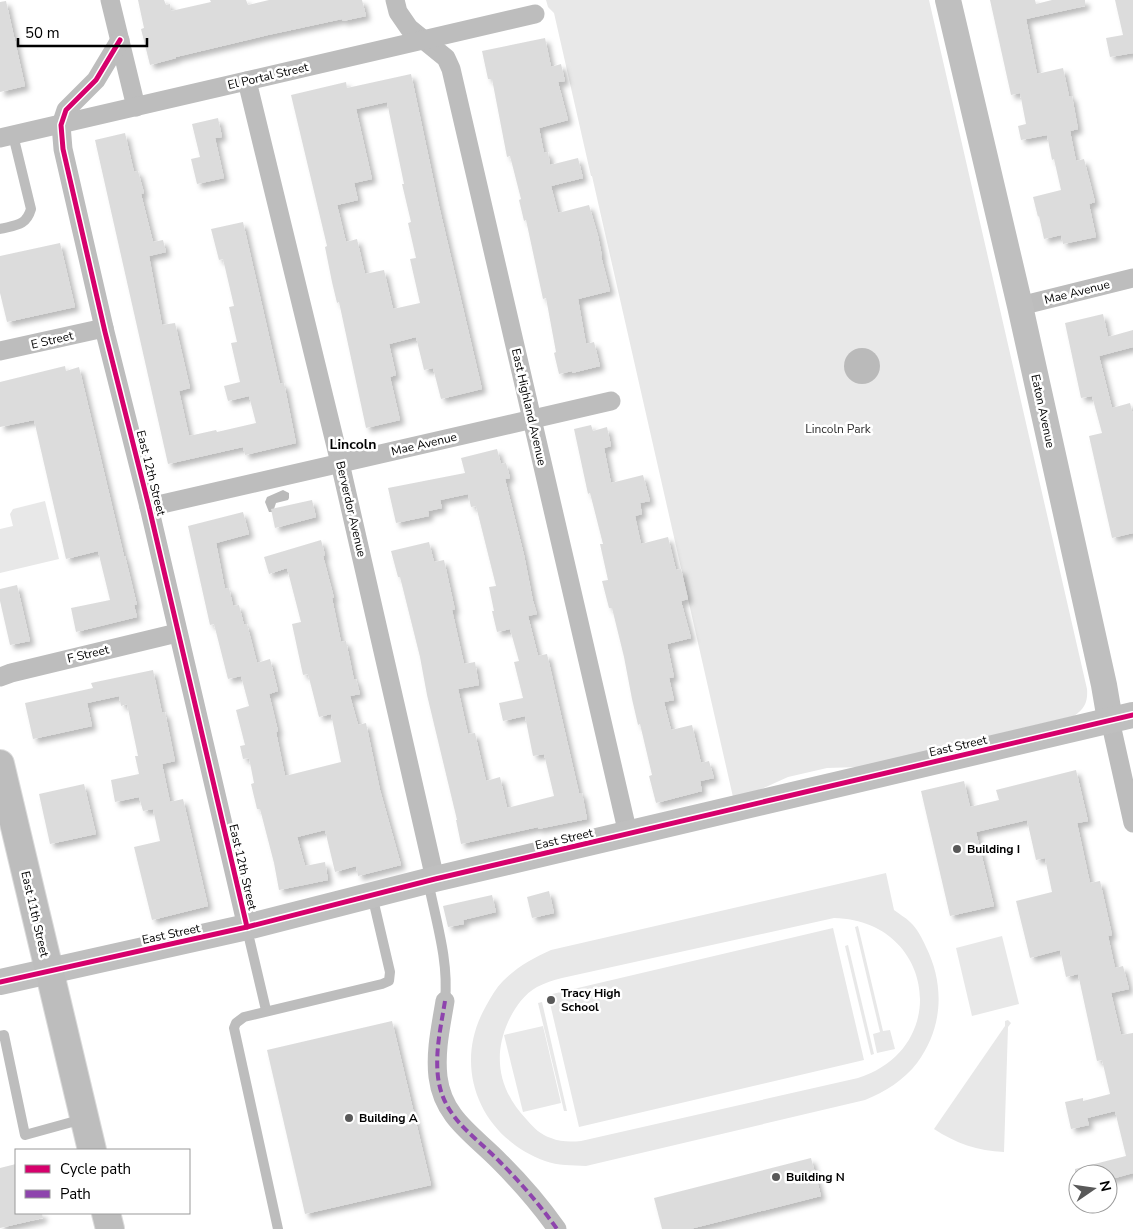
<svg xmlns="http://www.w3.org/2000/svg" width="1133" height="1229" font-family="'Nunito Sans',sans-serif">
<defs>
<filter id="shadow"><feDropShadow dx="4.5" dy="4.5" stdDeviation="2.5" flood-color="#0004"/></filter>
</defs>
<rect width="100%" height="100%" fill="#fff"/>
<g fill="#e8e8e8" fill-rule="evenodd">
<path d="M546 0H929L1087 689C1088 701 1085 709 1074 716L859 767 827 768 788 777 759 790 733 797 592 176H591L554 13 548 7Z"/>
<polygon points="45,501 59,559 0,573 0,529 13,526 10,514 13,509"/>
<path d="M886 873 894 910C899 914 905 917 910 922 917 928 922 938 926 947 945 985 943 1028 917 1063 904 1080 885 1092 865 1100L586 1166C572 1165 558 1166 545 1161 480 1137 451 1067 486 1006 491 997 496 988 503 981 517 967 533 958 551 950ZM834 918C934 920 953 1048 858 1078L581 1141C571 1142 560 1142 551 1138 541 1135 534 1128 527 1120 500 1092 492 1058 508 1022 514 1009 524 994 537 987 545 983 553 980 562 978Z"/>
<polygon points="858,926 883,1031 890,1030 895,1049 877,1053 873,1034 880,1032 855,927"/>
<polygon points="833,928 864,1060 579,1127 548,995"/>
<polygon points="1002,936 1019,1004 972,1016 956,948"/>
<polygon points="848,945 874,1054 871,1055 845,946"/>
<polygon points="542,1002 567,1111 564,1111 538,1003"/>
<path d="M1008 1020 1011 1023 1008 1027 1004 1152C978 1151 955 1143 934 1129L1005 1026V1021Z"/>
<polygon points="543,1026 561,1103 523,1112 504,1035"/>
</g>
<g fill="#bababa">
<circle cx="862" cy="366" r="18"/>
<polygon points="283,490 289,493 289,498 288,500 276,503 273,512 269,512 265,502 267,497"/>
</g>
<g fill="#dcdcdc" fill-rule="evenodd" filter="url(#shadow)">
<polygon points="138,0 164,0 166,5 170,4 171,11 211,2 210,0 246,0 248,5 269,0 362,0 366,16 343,21 342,19 268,35 176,57 176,58 150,65 141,29 144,28"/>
<polygon points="990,0 1035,0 1036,4 1052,0 1085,0 1085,6 1026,19 1037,74 1063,68 1069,96 1072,96 1078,129 1070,131 1076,161 1084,159 1095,202 1089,204 1096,237 1063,244 1061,235 1044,239 1039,216 1038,217 1033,197 1061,190 1054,159 1052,160 1047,135 1021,140 1018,126 1026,124 1020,93 1011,95"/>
<polygon points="1115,0 1133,0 1133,53 1110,57 1106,38 1123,35"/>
<polygon points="6,1 25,86 0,92 0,2"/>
<polygon points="545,38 551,67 561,64 565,81 558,82 568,120 539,128 544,153 548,152 550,165 578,158 583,178 551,186 558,213 589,205 598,236 602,256 601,256 610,291 578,299 586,344 594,342 600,366 572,373 572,371 559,374 554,353 556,352 546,298 543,299 526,220 524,221 519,200 521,199 510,156 507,157 492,79 488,79 482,51"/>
<path d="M411 74 439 206 482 389 441 399 433 368 424 370 416 337 389 344 396 375 390 377 400 420 366 428 339 302 337 303 332 282 325 247 327 246 291 95 346 82 347 88ZM387 102 404 184H402L411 222 408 223 416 258 410 259 420 303 393 309 384 270 365 274 357 239 346 242 337 205 358 200 354 183 372 179 356 109Z"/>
<polygon points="218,118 222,137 215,138 224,178 197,184 191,159 200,157 192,124"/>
<polygon points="125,133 134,172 138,171 144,193 141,194 153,242 163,240 166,252 149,256 162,325 175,323 190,388 179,391 189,436 216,430 217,432 256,423 249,396 228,401 224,386 240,382 231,343 237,342 229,307 234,306 223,259 219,260 211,229 243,222 280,384 284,383 296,443 245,455 243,447 168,464 95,140"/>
<polygon points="60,243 75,307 7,322 0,293 0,256"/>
<polygon points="1103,314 1108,337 1133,330 1133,347 1099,356 1112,408 1130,403 1133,415 1133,533 1112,538 1089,436 1102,433 1092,396 1081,398 1065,323"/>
<polygon points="65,366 66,371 79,367 124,556 125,556 137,605 134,605 137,617 76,632 71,608 110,600 98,551 66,559 34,420 0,427 0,382"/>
<polygon points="591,425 593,431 607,427 611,446 604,448 611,483 643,475 650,501 640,503 642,514 635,516 641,544 668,537 676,570 681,569 688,599 681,601 691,638 667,644 674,677 669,678 674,700 664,702 671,730 692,725 701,763 709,761 714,778 700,781 702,791 656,803 649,776 652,775 640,724 638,725 632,699 624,657 612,608 609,608 602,581 608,580 600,544 603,544 590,493 588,494 574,429"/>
<polygon points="497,449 501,464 506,463 510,478 505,479 524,555 533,601 537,614 528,616 538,656 547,654 579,793 582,793 587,819 538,829 538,827 461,844 456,820 457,820 427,695 420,657 400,577 398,577 391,551 429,542 434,562 444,560 455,610 452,610 464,664 475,662 479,685 458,689 468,734 475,733 486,781 500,777 507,808 554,796 544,754 533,756 525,716 503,721 499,703 523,698 514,662 519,661 510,629 497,632 492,611 494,611 489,587 496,586 476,506 471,507 468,494 440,500 442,508 428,511 429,516 396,523 388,488 465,473 461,458"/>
<polygon points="312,500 316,517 275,528 271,509"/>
<polygon points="243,512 249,534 216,543 225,589 229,588 233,606 239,605 244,625 247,624 257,663 270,659 278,691 269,694 278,731 276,732 285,776 341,762 331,714 319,717 308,674 303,675 292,624 301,622 287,568 269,574 264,557 321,540 325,555 323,556 334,598 332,598 341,642 346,641 354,680 356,679 360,694 350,696 358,725 366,723 380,790 401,865 358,876 356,866 335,872 325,830 297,837 305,866 325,862 328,880 279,890 274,863 260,809 257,809 251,784 254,783 249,758 243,759 240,746 245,745 236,710 249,706 241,676 228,679 214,624 210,625 188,526"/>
<polygon points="17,585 30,641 10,645 0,601 0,589"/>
<polygon points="153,670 162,713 165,712 175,761 162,764 170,802 183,799 208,906 152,920 134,847 160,841 153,809 143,811 139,797 115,802 111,780 139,774 135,756 138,756 127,704 121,706 119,696 87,703 92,726 33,739 25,703 93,688 91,683"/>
<polygon points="1076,770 1088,821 1077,823 1090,883 1100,881 1112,935 1108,936 1115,968 1123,966 1129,989 1111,993 1121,1035 1133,1033 1133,1173 1108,1180 1108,1174 1075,1174 1075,1169 1126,1156 1115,1111 1087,1118 1089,1125 1071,1129 1065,1102 1083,1098 1083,1101 1110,1094 1102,1060 1097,1061 1078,974 1066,977 1060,950 1030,958 1016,901 1052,892 1045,858 1036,860 1027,820 976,832 994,906 950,916 921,791 964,781 970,807 999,800 996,790"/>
<polygon points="84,784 96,834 50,844 39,794"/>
<polygon points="549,891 554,913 532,918 527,897"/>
<polygon points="492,895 496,912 463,920 464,924 448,927 443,906"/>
<polygon points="392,1021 431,1185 305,1214 267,1050"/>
<polygon points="811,1158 821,1196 690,1229 662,1229 654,1198"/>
<polygon points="16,1164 16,1213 42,1213 43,1218 0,1228 0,1168"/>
</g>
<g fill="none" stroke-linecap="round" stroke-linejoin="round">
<g stroke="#dbdbdb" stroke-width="30">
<g id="primary">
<polyline points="0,764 92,1150"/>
<polyline points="106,1213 110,1229"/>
</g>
</g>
<g stroke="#bdbdbd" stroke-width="10">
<path d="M0 229C16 225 26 226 31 209L13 135"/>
<path d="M428 881C436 921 449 961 445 1001"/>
<polyline points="247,929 266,1010"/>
<polyline points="0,1036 4,1035 25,1135 83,1119"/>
<polyline points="278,1229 234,1028 236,1023 244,1017 382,984 389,981 390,972 372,895"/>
</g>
<g stroke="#bdbdbd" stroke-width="19">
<polyline points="110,0 136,107"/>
<polyline points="395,0 398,12 409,28 446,58 451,69 628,834"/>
<polyline points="120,40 96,80 66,110 61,125 63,149 105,332 149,507 247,927"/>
<polyline points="247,81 340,463 435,879"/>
<polyline points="0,138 535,14"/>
<polyline points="1020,306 1133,278"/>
<polyline points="0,351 104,328"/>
<polyline points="149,507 611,401"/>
<polyline points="0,677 11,673 177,633"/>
<polyline points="1110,720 1133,823"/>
<path d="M445 1001C441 1026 435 1051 438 1077 443 1118 474 1135 500 1162 521 1183 540 1205 557 1229"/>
</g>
<g stroke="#bfbfbf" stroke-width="26">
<polyline points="948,0 1020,306 1104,685 1110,720"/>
<polyline points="0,982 247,927 435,879 1133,715"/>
</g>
<use href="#primary" stroke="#bdbdbd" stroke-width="28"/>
<path stroke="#8e44ad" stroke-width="4" stroke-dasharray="8 4" stroke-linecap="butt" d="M445 1001C441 1026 435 1051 438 1077 443 1118 474 1135 500 1162 521 1183 540 1205 557 1229"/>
<g stroke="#fff" stroke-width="8">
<g id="cycleway">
<polyline points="120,40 96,80 66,110 61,125 63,149 105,332 149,507 247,927"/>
<polyline points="0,982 247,927 435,879 1133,715"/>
</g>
</g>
<use href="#cycleway" stroke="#d6006c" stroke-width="5"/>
</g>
<g fill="#595959" stroke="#fff" stroke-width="2">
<circle cx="957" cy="849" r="5"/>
<circle cx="551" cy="1000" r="5"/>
<circle cx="349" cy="1118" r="5"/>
<circle cx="776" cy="1177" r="5"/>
</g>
<g text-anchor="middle" stroke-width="5" stroke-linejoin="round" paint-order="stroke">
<g font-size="12" fill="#000" stroke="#fff">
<text transform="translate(268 76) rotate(-13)" y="4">El Portal Street</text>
<text transform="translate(1077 292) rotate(-14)" y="4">Mae Avenue</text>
<text transform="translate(52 340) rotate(-13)" y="4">E Street</text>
<text transform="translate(529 407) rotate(77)" y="4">East Highland Avenue</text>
<text transform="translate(1043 411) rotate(78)" y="4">Eaton Avenue</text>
<text transform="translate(424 444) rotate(-13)" y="4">Mae Avenue</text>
<text transform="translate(151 473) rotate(76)" y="4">East 12th Street</text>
<text transform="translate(351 509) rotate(77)" y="4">Berverdor Avenue</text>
<text transform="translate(88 654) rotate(-13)" y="4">F Street</text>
<text transform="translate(958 746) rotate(-13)" y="4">East Street</text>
<text transform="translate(564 839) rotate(-13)" y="4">East Street</text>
<text transform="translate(243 867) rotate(77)" y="4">East 12th Street</text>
<text transform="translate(35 914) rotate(77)" y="4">East 11th Street</text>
<text transform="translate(171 934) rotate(-12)" y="4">East Street</text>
</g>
<g font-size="12" fill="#2d2d2d" stroke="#fff">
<text x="838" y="433">Lincoln Park</text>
</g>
<g font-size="12" font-weight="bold" fill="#000" stroke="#fff" text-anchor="start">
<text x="967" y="853">Building I</text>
<text x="561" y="997">Tracy High<tspan x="561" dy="14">School</tspan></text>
<text x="359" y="1122">Building A</text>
<text x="786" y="1181">Building N</text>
</g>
<g font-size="14" font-weight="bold" fill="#000" stroke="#fff">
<text x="353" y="449">Lincoln</text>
</g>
</g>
<rect x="15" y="1149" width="175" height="65" fill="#ffffff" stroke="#999999"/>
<rect x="25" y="1165" width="25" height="8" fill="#d6006c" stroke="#999999"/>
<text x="60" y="1174" font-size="15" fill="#000000">Cycle path</text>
<rect x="25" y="1190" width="25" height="8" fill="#8e44ad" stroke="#999999"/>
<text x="60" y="1199" font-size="15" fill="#000000">Path</text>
<g transform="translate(1093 1189) rotate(77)"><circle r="24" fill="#ffffff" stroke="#999999"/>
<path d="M0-4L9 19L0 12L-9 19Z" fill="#595959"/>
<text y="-8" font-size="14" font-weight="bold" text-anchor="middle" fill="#000000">N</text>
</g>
<path d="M18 38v8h129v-8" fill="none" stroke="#000000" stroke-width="2.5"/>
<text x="25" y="38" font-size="15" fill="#000000" stroke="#ffffff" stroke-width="4" paint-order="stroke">50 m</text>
</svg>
